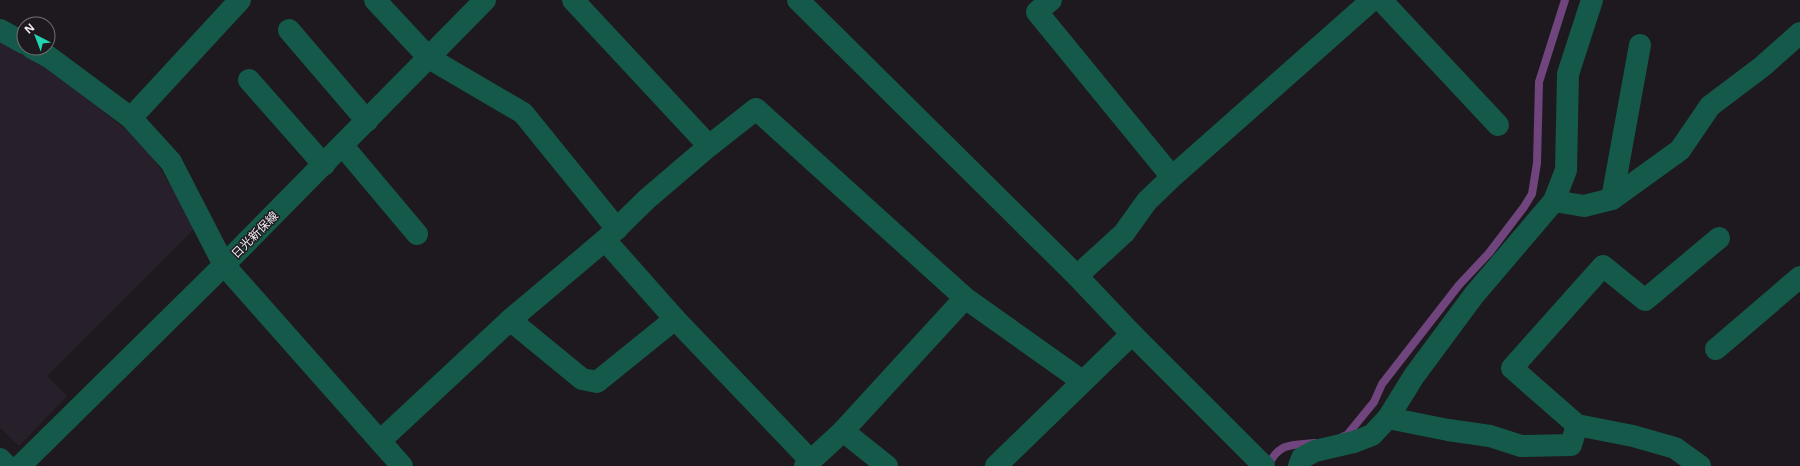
<svg xmlns="http://www.w3.org/2000/svg" width="1800" height="466" font-family="'Noto Sans','Noto Sans JP',sans-serif">
<rect width="100%" height="100%" fill="#1e191f"/>
<polygon fill="#271f2a" points="0,41 48,66 146,146 196,227 47,376 67,396 19,446 0,428"/>
<g fill="none" stroke-linecap="round" stroke-linejoin="round">
<g stroke="#70457d" stroke-width="8">
<polyline points="1342,437 1347,435 1374,402 1382,384 1459,285 1489,253 1524,207 1532,194 1537,163 1539,82 1565,0"/>
<path d="M1268 466C1279 442 1293 445 1315 443"/>
</g>
<g stroke="#145949" stroke-width="22">
<polyline points="375,0 429,58 523,113 617,229"/>
<polyline points="573,0 709,146"/>
<polyline points="798,0 1077,276 1132,334 1264,466"/>
<polyline points="1051,0 1037,12 1172,177"/>
<polyline points="1381,0 1498,125"/>
<polyline points="0,30 24,43"/>
<polyline points="289,30 367,121"/>
<polyline points="32,48 49,57 131,118 171,162 224,265 402,466"/>
<polyline points="249,80 324,165"/>
<polyline points="131,118 240,0"/>
<polyline points="343,146 417,234"/>
<polyline points="1612,199 1640,45"/>
<polyline points="1554,201 1584,206 1612,199 1680,150 1710,106 1763,66 1800,33"/>
<polyline points="605,240 675,319 811,461"/>
<polyline points="1077,276 1124,233 1147,201 1172,177 1372,0"/>
<polyline points="510,320 582,379 597,382 675,319"/>
<polyline points="1716,349 1800,277"/>
<polyline points="1388,418 1448,430 1490,436 1521,446 1571,445 1577,425"/>
<polyline points="843,431 887,466"/>
<polyline points="380,441 510,320 605,240 647,199 709,146 756,109 965,298 1082,381"/>
<polyline points="0,459 7,466"/>
<polyline points="20,466 224,265 485,0"/>
<polyline points="805,466 843,431 965,298"/>
<polyline points="996,466 1132,334"/>
<polyline points="1299,466 1302,458 1315,451 1354,442 1372,435 1388,418 1414,376 1474,295 1554,201 1566,170 1568,74 1592,0"/>
<polyline points="1700,466 1675,448 1633,436 1577,425 1512,368 1603,266 1645,300 1719,238"/>
</g>
</g>
<g text-anchor="middle" stroke-width="3" stroke-linejoin="round" paint-order="stroke">
<g font-size="12" fill="#f3eff4" stroke="#1e191f">
<text transform="translate(255 235) rotate(-45)" y="4">日光新保線</text>
</g>
</g>
<g transform="translate(36 36) rotate(318)"><circle r="19" fill="#1e191f" stroke="#736f74"/>
<path d="M0-3L7 15L0 10L-7 15Z" fill="#22d5af"/>
<text y="-6" font-size="11" font-weight="bold" text-anchor="middle" fill="#f3eff4">N</text>
</g>
</svg>
